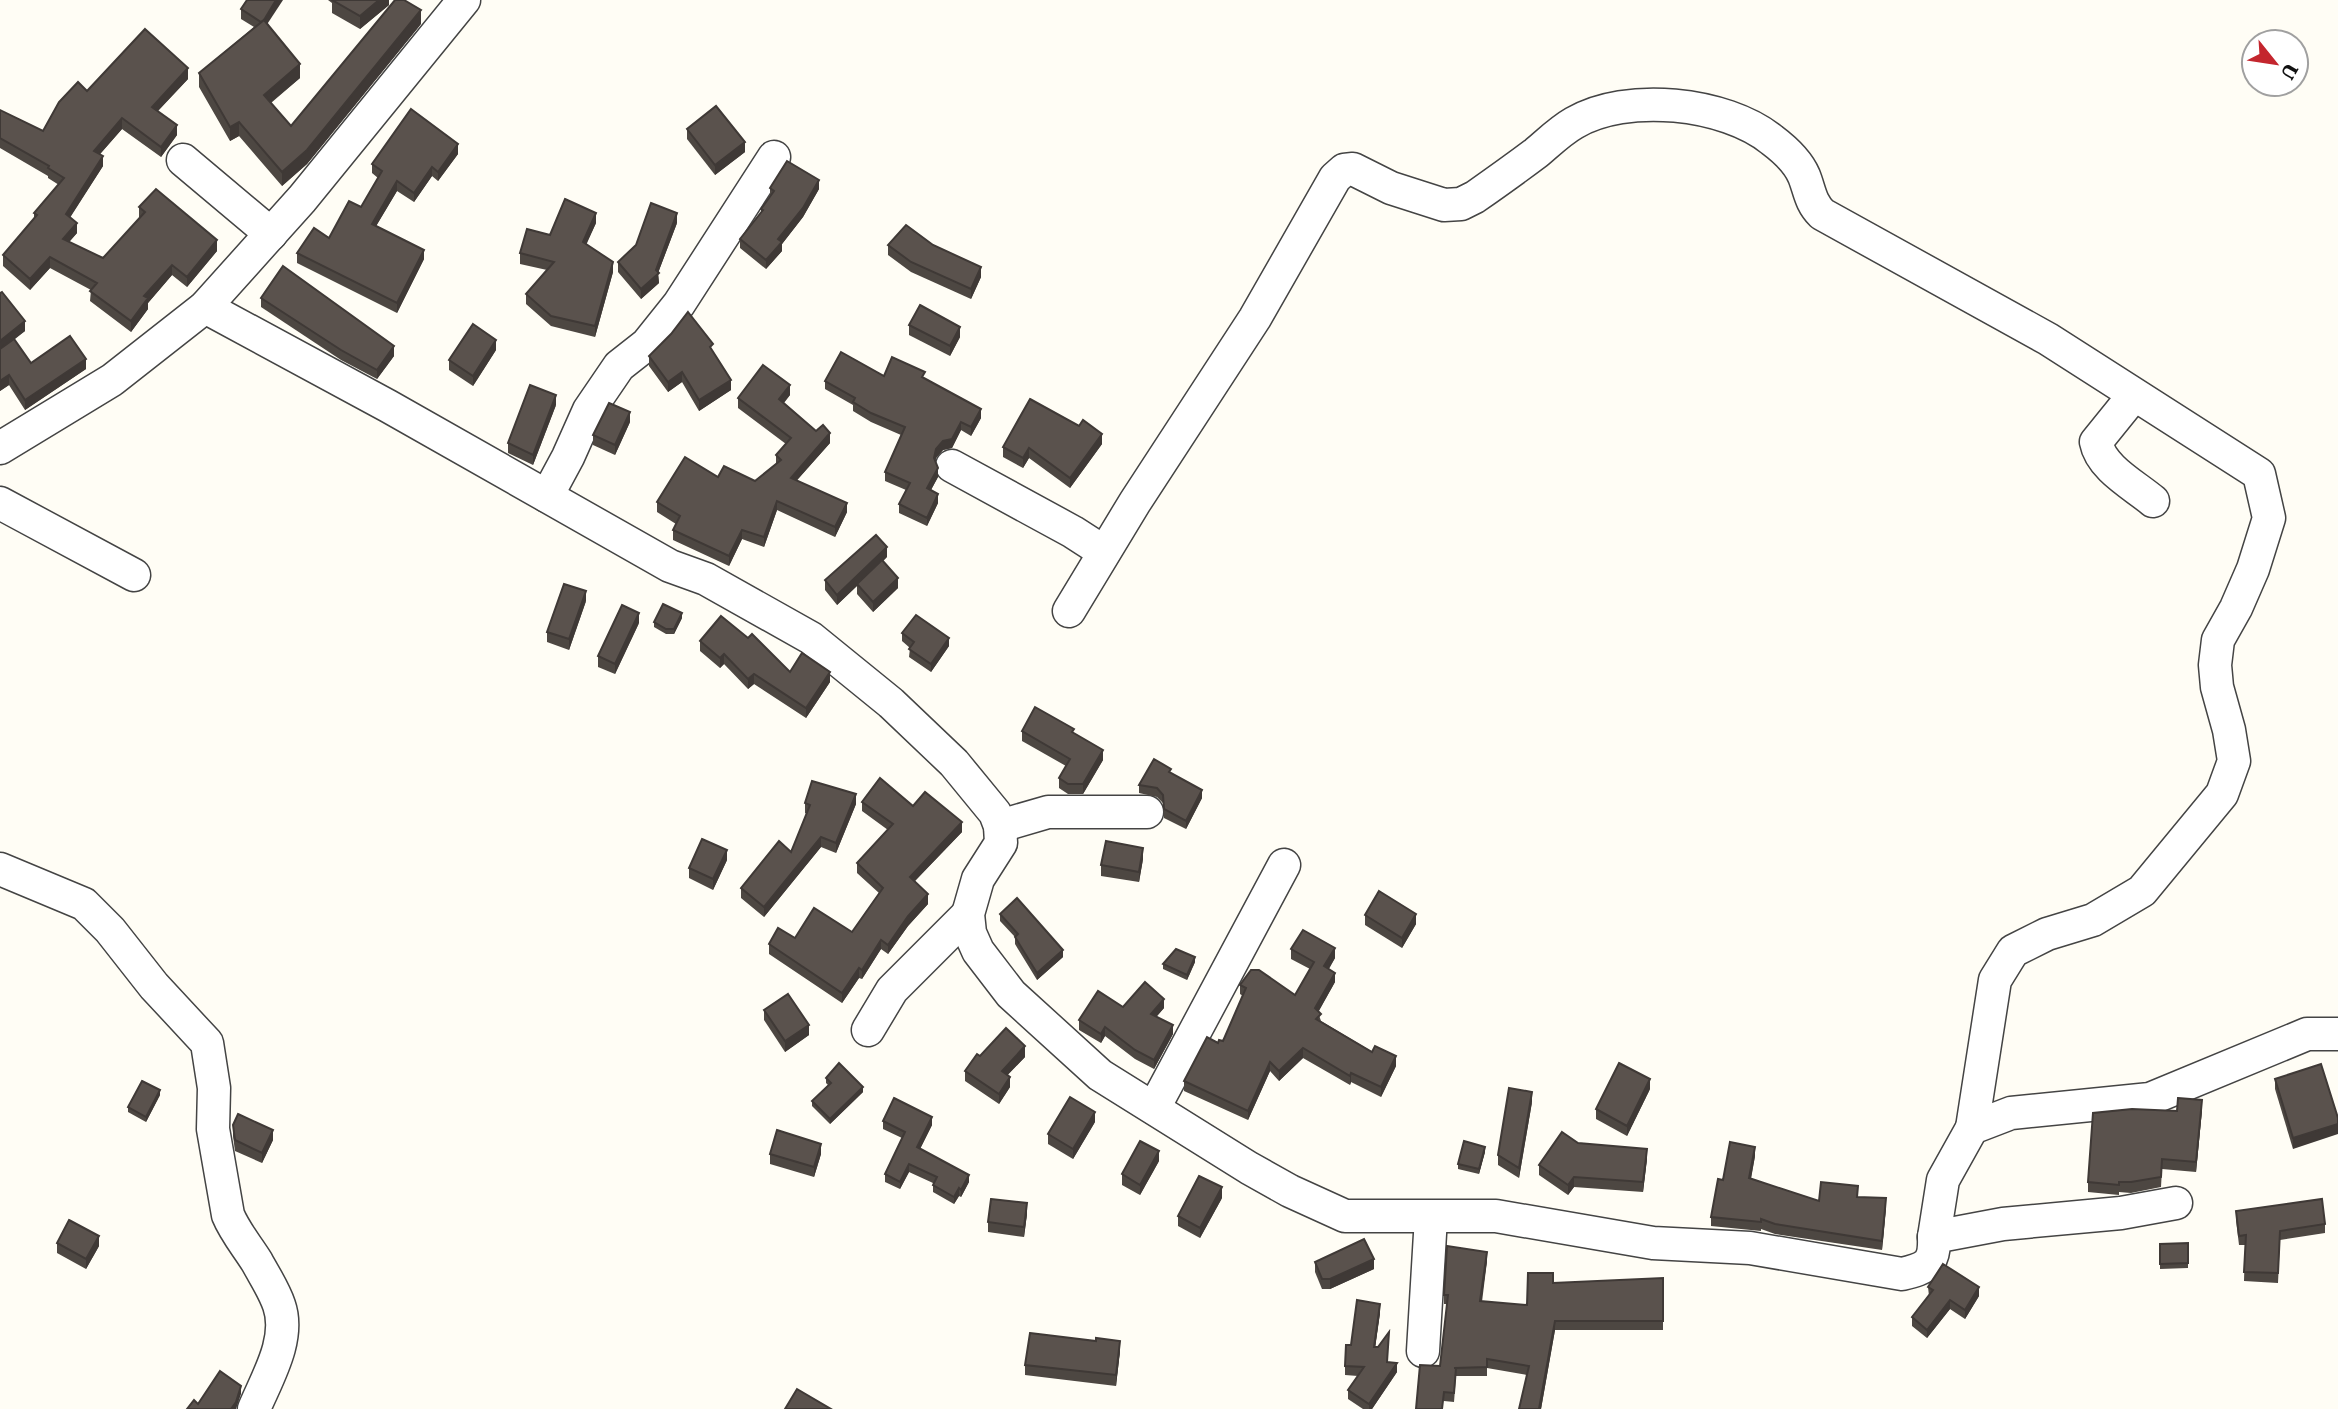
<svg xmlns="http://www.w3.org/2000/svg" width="2338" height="1409" font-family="'Roboto Serif',serif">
<rect width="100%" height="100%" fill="#fffdf5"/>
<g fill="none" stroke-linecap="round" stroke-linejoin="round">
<g stroke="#444" stroke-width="35">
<g id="minor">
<polyline points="183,160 271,234"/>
<path d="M205 307 388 406 670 566 706 579 811 638 891 703 954 763 995 813 1000 826 1001 843 978 879 968 914 970 933 978 951 1011 994 1100 1075 1249 1168 1290 1191 1345 1216H1496L1653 1243 1750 1248 1902 1274C1927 1268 1935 1264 1934 1237L2003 1224 2121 1213 2176 1203"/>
<path d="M2134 395 2096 442C2101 468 2134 485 2153 501"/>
<polyline points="0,448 112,380 205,307 302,199 464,0"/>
<polyline points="952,466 1073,532 1104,552"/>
<polyline points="547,496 568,457 589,410 619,366 647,344 679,304 774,157"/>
<polyline points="0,503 134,575"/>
<path d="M1069 611 1135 502 1255 318 1335 178 1344 170 1353 169 1391 188 1444 205 1461 204 1475 197C1495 183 1516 168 1536 153 1548 143 1560 131 1574 123 1626 92 1725 102 1772 140 1784 149 1798 162 1804 176 1810 191 1810 202 1822 214L2048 339 2259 474 2269 518 2253 569 2236 608 2218 640 2215 665 2217 687 2229 730 2234 761 2222 794 2142 891 2093 920 2047 934 2013 951 1995 980 1972 1128"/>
<polyline points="1000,826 1048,812 1147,812"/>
<path d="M0 869 84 904 110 930 154 986 207 1043 214 1088 213 1129 228 1215C235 1232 247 1246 257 1262 264 1275 274 1290 279 1305 291 1339 267 1378 254 1409"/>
<polyline points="868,1030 892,990 968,914"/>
<polyline points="1154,1108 1284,865"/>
<polyline points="1934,1237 1943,1180 1972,1128 2011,1113 2150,1099 2307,1034 2338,1034"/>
<polyline points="1423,1351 1431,1217"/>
</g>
</g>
<use href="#minor" stroke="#fff" stroke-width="32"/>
</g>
<g fill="#4d4742">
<polygon points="328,0 389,0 389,5 360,29 332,13 332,3"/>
<polygon points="241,9 268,24 300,78 271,103 291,126 421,24 307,164 282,186 239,136 230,141 199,87 199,73 254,27 241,19"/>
<polygon points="188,79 158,111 177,135 161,157 122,129 100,154 103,166 70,217 77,233 69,242 103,258 140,218 139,217 139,207 217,251 187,287 172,275 148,303 148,309 131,332 90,301 91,290 50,268 30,290 3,266 3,255 34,219 34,213 59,185 48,178 48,176 0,148 0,110 43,131 87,91"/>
<polygon points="687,129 745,152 715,175 687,139"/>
<polygon points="458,154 438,181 432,176 414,202 397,191 376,226 424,259 397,313 297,263 297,253 329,238 361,207 378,178 372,173 372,164"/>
<polygon points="770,188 819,189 803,217 782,244 782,251 766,269 740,248 740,239 761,213 761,209 770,196"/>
<polygon points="596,223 586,244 613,272 595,337 551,326 526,304 526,294 547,270 520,264 520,253 550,235"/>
<polygon points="677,223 658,273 659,283 641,299 618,272 618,262"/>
<polygon points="888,245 933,245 981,277 971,299 911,272 888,255"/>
<polygon points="0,293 25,331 14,339 31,363 86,369 25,410 9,385 0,391"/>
<polygon points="261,298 394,356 377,379 341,360 261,307"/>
<polygon points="909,325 960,337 950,356 909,335"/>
<polygon points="496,350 473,386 449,370 449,360"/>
<polygon points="713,352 731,390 699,411 682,382 668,392 649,366 649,356"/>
<polygon points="884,376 925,378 981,418 971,436 961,430 952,448 943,450 936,458 935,461 938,477 931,490 938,503 927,526 899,513 899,504 906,490 885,481 885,472 901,435 871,422 853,411 853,405 825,389 825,381"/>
<polygon points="790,395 784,403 830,443 797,480 847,512 835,537 777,510 764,547 742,539 729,566 673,540 673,530 676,524 657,512 657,502 718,477 755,481 776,464 776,455 786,444 738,408 738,398"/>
<polygon points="556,405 533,465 508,453 508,443"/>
<polygon points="630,422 615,455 593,445 593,435"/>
<polygon points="1102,444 1070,488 1029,458 1023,468 1003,457 1003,447"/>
<polygon points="887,557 883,561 898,588 873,612 857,594 857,586 837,605 825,590 825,580"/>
<polygon points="586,601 569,650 547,642 547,632"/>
<polygon points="682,618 674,634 666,634 654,627 654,622"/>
<polygon points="639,623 615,674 598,667 598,656"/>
<polygon points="902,633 949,646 931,672 909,657 910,648 902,641"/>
<polygon points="700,641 790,672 830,682 806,718 754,684 748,689 724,664 720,668 700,651"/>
<polygon points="1022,731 1074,733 1103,760 1083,794 1068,794 1059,788 1059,778 1066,766 1022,741"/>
<polygon points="1171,773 1202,798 1186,829 1164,818 1163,803 1157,797 1139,793 1139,785"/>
<polygon points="862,802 913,806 962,832 915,881 928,904 908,926 888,954 881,949 862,979 859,978 842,1003 769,954 769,944 795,938 852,932 879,893 857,873 857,863 888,830 862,811"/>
<polygon points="805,803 856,804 836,853 821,847 764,917 741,898 741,888 791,852 807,814 805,813"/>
<polygon points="1143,859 1139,882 1101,876 1101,865"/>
<polygon points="727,860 713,890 689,878 689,868"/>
<polygon points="1000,914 1063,957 1037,980 1015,944 1015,937 1000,921"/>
<polygon points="1365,915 1416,924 1402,948 1365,925"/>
<polygon points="1291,949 1335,958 1329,969 1335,982 1318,1012 1321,1021 1396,1066 1381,1097 1351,1082 1350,1085 1303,1058 1279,1081 1270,1071 1248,1120 1184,1091 1184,1081 1218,1043 1223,1041 1243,996 1240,994 1240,985 1295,995 1310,969 1291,959"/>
<polygon points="1195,962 1187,980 1163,969 1163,964"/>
<polygon points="1123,1007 1164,1008 1156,1017 1173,1034 1154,1069 1135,1059 1105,1036 1101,1043 1079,1030 1079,1020"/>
<polygon points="764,1010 809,1035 785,1052 764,1020"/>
<polygon points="980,1056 1025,1057 1007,1075 1010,1087 999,1104 965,1081 965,1071"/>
<polygon points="2321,1064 2293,1149 2275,1089 2275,1079"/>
<polygon points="826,1078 863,1092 830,1124 812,1106 812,1101 828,1085 826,1083"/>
<polygon points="1650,1089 1627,1136 1596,1119 1596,1109"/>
<polygon points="160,1095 146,1122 128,1112 128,1107"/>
<polygon points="1532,1102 1519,1178 1498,1165 1498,1155"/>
<polygon points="2202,1110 2196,1172 2162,1169 2161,1187 2131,1193 2119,1192 2119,1195 2088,1192 2088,1182 2177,1111"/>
<polygon points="883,1121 932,1125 920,1149 969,1182 961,1197 959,1196 954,1204 933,1192 933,1183 909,1172 900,1189 885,1182 885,1174 902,1138 883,1129"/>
<polygon points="1095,1122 1073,1159 1048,1144 1048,1134"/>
<polygon points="233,1125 273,1140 262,1163 235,1151 233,1136"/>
<polygon points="1578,1143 1647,1159 1643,1192 1574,1187 1568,1195 1539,1175 1539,1165"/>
<polygon points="1485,1152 1479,1174 1458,1169 1458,1164"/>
<polygon points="770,1154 821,1154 814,1177 770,1164"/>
<polygon points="1755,1156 1751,1179 1819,1201 1858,1197 1886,1207 1882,1250 1775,1234 1761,1229 1761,1231 1711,1226 1711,1217 1723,1180"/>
<polygon points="1159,1161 1140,1195 1122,1185 1122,1174"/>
<polygon points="1222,1198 1200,1238 1178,1226 1178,1216"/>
<polygon points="2236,1211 2325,1224 2325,1233 2280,1240 2278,1283 2244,1281 2245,1245 2239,1245 2236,1220"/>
<polygon points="1027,1214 1024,1237 988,1232 988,1222"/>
<polygon points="57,1243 99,1246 86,1269 57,1253"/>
<polygon points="2188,1243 2188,1268 2160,1269 2160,1244"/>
<polygon points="1487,1261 1482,1302 1527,1305 1553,1283 1663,1278 1663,1330 1555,1330 1541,1409 1519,1409 1527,1375 1487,1368 1487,1376 1456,1376 1454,1402 1444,1401 1440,1366 1447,1304 1444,1304 1444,1295"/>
<polygon points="1315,1262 1374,1269 1330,1289 1322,1289 1315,1272"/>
<polygon points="1928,1287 1979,1296 1965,1319 1950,1309 1927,1338 1912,1326 1912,1317 1929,1296"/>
<polygon points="1380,1313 1375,1347 1397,1372 1372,1409 1363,1409 1348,1399 1348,1390 1358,1376 1345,1375 1345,1366 1351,1345"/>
<polygon points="1096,1341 1120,1351 1116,1386 1025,1375 1025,1365"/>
</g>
<g fill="#3f3936">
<polygon points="276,0 283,0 262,32 262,22"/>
<polygon points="379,0 389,0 389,5 360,29 360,16"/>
<polygon points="421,10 421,24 307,164 282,186 282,172"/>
<polygon points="300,64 300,78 264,108 264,95"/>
<polygon points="188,68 188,79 152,117 152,107"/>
<polygon points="122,118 122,129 94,161 94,151"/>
<polygon points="239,122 239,136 230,141 230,127"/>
<polygon points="177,125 177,135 161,157 161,147"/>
<polygon points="745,142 745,152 715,175 715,165"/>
<polygon points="458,144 458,154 438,181 438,172"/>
<polygon points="103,156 103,166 66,224 66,214"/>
<polygon points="432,167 432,176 414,202 414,193"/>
<polygon points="819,180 819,189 803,217 782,244 782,251 766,269 766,260 778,239"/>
<polygon points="397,181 397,191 372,233 372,224"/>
<polygon points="596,213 596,223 583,252 583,242"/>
<polygon points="677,213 677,223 658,273 659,283 641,299 641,289 656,270"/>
<polygon points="77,223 77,233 63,249 63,239"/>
<polygon points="217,240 217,251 187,287 187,277"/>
<polygon points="424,250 424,259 397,313 397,303"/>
<polygon points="50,257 50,268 30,290 30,279"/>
<polygon points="613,262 613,272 595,337 595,326"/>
<polygon points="172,265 172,275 148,303 148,309 131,332 131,321 144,296"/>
<polygon points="981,267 981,277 971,299 971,289"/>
<polygon points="25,321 25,331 0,351 0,341"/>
<polygon points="960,327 960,337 950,356 950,346"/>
<polygon points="496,340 496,350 473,386 473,376"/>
<polygon points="394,346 394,356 377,379 377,370"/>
<polygon points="86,359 86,369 25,410 25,400"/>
<polygon points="682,372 682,382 668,392 668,382"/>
<polygon points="9,375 9,385 0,391 0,381"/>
<polygon points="731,380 731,390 699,411 699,400"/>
<polygon points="790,385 790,395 779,408 779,399"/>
<polygon points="556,395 556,405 533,465 533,455"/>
<polygon points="981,409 981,418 971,436 971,427"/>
<polygon points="630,412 630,422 615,455 615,445"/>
<polygon points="961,422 961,430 952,448 943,450 936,458 934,467 934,458 936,449"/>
<polygon points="830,433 830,443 791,487 791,478"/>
<polygon points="1102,434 1102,444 1070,488 1070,478"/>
<polygon points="1029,448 1029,458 1023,468 1023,458"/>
<polygon points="938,468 938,477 927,497 927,488"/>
<polygon points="938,494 938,503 927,526 927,518"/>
<polygon points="777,501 777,510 764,547 764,537"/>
<polygon points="847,503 847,512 835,537 835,527"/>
<polygon points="742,530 742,539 729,566 729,556"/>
<polygon points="887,547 887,557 837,605 837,595"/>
<polygon points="898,578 898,588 873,612 873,602"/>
<polygon points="586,591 586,601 569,650 569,639"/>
<polygon points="639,613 639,623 615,674 615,664"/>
<polygon points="682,613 682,618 674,634 674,629"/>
<polygon points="949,638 949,646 931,672 931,664"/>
<polygon points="724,654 724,664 720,668 720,658"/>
<polygon points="830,672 830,682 806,718 806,708"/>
<polygon points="754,674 754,684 748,689 748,679"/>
<polygon points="1103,750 1103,760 1083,794 1083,784"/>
<polygon points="1202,790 1202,798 1186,829 1186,821"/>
<polygon points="856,794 856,804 836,853 836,843"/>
<polygon points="962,822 962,832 910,886 910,877"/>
<polygon points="821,837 821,847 764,917 764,907"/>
<polygon points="1143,848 1143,859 1139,882 1139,872"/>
<polygon points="727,850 727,860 713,890 713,879"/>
<polygon points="928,894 928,904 908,926 888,954 888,945 908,916"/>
<polygon points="1416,914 1416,924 1402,948 1402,938"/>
<polygon points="881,940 881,949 862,979 862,970"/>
<polygon points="1335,948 1335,958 1324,976 1324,966"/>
<polygon points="1063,950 1063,957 1037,980 1037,973"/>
<polygon points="1195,957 1195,962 1187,980 1187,975"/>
<polygon points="859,968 859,978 842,1003 842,993"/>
<polygon points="1335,973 1335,982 1315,1018 1315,1008"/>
<polygon points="1164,999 1164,1008 1151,1023 1151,1014"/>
<polygon points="809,1025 809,1035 785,1052 785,1041"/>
<polygon points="1173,1025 1173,1034 1154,1069 1154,1060"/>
<polygon points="1105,1027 1105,1036 1101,1043 1101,1034"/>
<polygon points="1025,1046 1025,1057 1002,1081 1002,1071"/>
<polygon points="1303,1048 1303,1058 1279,1081 1279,1071"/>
<polygon points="1396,1056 1396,1066 1381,1097 1381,1087"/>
<polygon points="1270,1062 1270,1071 1248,1120 1248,1111"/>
<polygon points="1351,1073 1351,1082 1350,1085 1350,1076"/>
<polygon points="1010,1077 1010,1087 999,1104 999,1094"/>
<polygon points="1650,1079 1650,1089 1627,1136 1627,1126"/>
<polygon points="863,1087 863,1092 830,1124 830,1119"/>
<polygon points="160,1090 160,1095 146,1122 146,1117"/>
<polygon points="1532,1092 1532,1102 1519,1178 1519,1168"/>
<polygon points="2202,1100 2202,1110 2196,1172 2196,1162"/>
<polygon points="1095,1112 1095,1122 1073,1159 1073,1149"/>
<polygon points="932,1117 932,1125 917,1155 917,1147"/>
<polygon points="2338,1124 2338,1134 2293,1149 2293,1138"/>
<polygon points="273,1130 273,1140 262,1163 262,1153"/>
<polygon points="821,1144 821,1154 814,1177 814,1167"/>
<polygon points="1485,1147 1485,1152 1479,1174 1479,1169"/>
<polygon points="1755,1147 1755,1156 1749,1188 1749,1178"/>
<polygon points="1647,1149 1647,1159 1643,1192 1643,1182"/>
<polygon points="1159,1151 1159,1161 1140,1195 1140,1185"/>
<polygon points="909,1164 909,1172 900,1189 900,1182"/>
<polygon points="969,1175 969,1182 961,1197 961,1190"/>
<polygon points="1574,1177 1574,1187 1568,1195 1568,1185"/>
<polygon points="1222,1187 1222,1198 1200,1238 1200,1228"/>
<polygon points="959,1188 959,1196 954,1204 954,1197"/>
<polygon points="1886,1198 1886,1207 1882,1250 1882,1241"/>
<polygon points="1027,1203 1027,1214 1024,1237 1024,1227"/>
<polygon points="99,1236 99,1246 86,1269 86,1259"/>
<polygon points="1487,1252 1487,1261 1480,1310 1480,1301"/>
<polygon points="1374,1259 1374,1269 1330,1289 1330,1279"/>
<polygon points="1979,1287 1979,1296 1965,1319 1965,1310"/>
<polygon points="1950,1300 1950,1309 1927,1338 1927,1330"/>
<polygon points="1380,1304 1380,1313 1374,1356 1374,1347"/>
<polygon points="1555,1321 1555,1330 1541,1409 1539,1409"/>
<polygon points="1120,1341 1120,1351 1116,1386 1116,1375"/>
<polygon points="1397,1363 1397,1372 1372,1409 1369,1409 1369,1404"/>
<polygon points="241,1386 241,1394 236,1409 231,1409"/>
</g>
<g fill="#5a524d" stroke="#3f3936" stroke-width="2">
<polygon points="247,0 276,0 264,20 261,22 241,9"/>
<polygon points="332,0 379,0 360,16"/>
<polygon points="395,0 404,0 421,10 307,150 282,172 239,122 230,127 199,73 264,20 300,64 264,95 291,126"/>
<polygon points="145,29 188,68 152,107 177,125 161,147 122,118 94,151 103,156 66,214 77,223 63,239 103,258 145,212 139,207 156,189 217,240 187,277 172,265 144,296 148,298 131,321 90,291 97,283 50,257 30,279 3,255 37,215 34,213 64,178 48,168 49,166 0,138 0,110 43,131 59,102 78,82 87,91"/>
<polygon points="716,106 745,142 715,165 687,129"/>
<polygon points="411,109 458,144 438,172 432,167 414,193 397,181 372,224 424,250 397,303 297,253 314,228 329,238 349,201 361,207 382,171 372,164"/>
<polygon points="787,161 819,180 803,208 778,239 782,242 766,260 740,239 763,210 761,209 774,191 770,188"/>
<polygon points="565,199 596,213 583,242 613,262 595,326 551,316 526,294 554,262 520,253 527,229 550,235"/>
<polygon points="651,203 677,213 656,270 659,273 641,289 618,262 636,245"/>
<polygon points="906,225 933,245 981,267 971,289 911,262 888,245"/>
<polygon points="283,266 394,346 377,370 341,350 261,298"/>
<polygon points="2,292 25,321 0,341 0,293"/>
<polygon points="920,305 960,327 950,346 909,325"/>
<polygon points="688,312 713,344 710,347 731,380 699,400 682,372 668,382 649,356 671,334"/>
<polygon points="473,324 496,340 473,376 449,360"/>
<polygon points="70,336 86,359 25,400 9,375 0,381 0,349 14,339 31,363"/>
<polygon points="841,352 884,376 892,357 925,372 922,377 981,409 971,427 961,422 952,439 943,441 936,449 934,458 938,468 927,488 938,494 927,518 899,504 910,483 885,472 905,427 871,413 853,402 855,398 825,381"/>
<polygon points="763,365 790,385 779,399 816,431 823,425 830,433 791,478 847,503 835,527 777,501 764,537 742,530 729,556 673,530 680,516 657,502 685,457 718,477 724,466 755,481 781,460 776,455 791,438 738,398"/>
<polygon points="530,385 556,395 533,455 508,443"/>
<polygon points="1030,399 1079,426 1083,420 1102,434 1070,478 1029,448 1023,458 1003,447"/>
<polygon points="609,403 630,412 615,445 593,435"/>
<polygon points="876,535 887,547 837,595 825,580"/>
<polygon points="882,560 898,578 873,602 857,584"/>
<polygon points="564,584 586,591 569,639 547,632"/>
<polygon points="663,604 682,613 674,629 666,629 654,622"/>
<polygon points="622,605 639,613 615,664 598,656"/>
<polygon points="916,615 949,638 931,664 909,649 914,642 902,633"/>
<polygon points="721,616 748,638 752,634 790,672 802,653 830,672 806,708 754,674 748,679 724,654 720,658 700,641"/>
<polygon points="1035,707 1074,729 1072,732 1103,750 1083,784 1068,784 1059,778 1070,759 1022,731"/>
<polygon points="1154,759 1171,769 1169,772 1202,790 1186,821 1164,809 1163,795 1157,788 1139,785"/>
<polygon points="880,778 913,806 925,792 962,822 910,877 928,894 908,916 888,945 881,940 862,970 859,968 842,993 769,944 778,928 795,938 814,908 852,932 883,888 857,863 893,824 862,802"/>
<polygon points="812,781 856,794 836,843 821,837 764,907 741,888 779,841 791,852 810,805 805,803"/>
<polygon points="702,839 727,850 713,879 689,868"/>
<polygon points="1106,841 1143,848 1139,872 1101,865"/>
<polygon points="1379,891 1416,914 1402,938 1365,915"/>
<polygon points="1017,898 1063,950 1037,973 1015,937 1018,934 1000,914"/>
<polygon points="1303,930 1335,948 1324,966 1335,973 1315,1008 1321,1014 1316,1019 1372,1052 1375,1046 1396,1056 1381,1087 1351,1073 1350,1076 1303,1048 1279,1071 1270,1062 1248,1111 1184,1081 1207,1037 1218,1043 1219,1040 1223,1041 1246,988 1240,985 1251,970 1259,970 1295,995 1314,962 1291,949"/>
<polygon points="1176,949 1195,957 1187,975 1163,964"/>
<polygon points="1145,982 1164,999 1151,1014 1173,1025 1154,1060 1135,1050 1105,1027 1101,1034 1079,1020 1098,991 1123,1007"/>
<polygon points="788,994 809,1025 785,1041 764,1010"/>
<polygon points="1006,1028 1025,1046 1002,1071 1010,1077 999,1094 965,1071 977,1054 980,1056"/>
<polygon points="839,1063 863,1087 830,1119 812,1101 831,1083 826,1078"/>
<polygon points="1619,1063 1650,1079 1627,1126 1596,1109"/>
<polygon points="2321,1064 2338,1118 2338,1124 2293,1138 2275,1079"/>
<polygon points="142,1081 160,1090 146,1117 128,1107"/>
<polygon points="1509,1088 1532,1092 1519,1168 1498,1155"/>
<polygon points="1070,1097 1095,1112 1073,1149 1048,1134"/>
<polygon points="894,1098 932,1117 917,1147 969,1175 961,1190 959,1188 954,1197 933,1185 937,1177 909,1164 900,1182 885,1174 905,1132 883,1121"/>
<polygon points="2178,1098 2202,1100 2196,1162 2162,1159 2161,1177 2131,1182 2119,1182 2119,1185 2088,1182 2093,1113 2132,1109 2177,1111"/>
<polygon points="238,1114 273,1130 262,1153 235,1140 233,1125"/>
<polygon points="777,1130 821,1144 814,1167 770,1154"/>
<polygon points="1562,1132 1578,1143 1647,1149 1643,1182 1574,1177 1568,1185 1539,1165"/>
<polygon points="1140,1141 1159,1151 1140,1185 1122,1174"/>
<polygon points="1464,1141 1485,1147 1479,1169 1458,1164"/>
<polygon points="1730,1142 1755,1147 1749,1178 1819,1201 1821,1182 1858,1186 1857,1197 1886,1198 1882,1241 1775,1224 1761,1219 1761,1222 1711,1217 1718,1179 1723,1180"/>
<polygon points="1199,1176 1222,1187 1200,1228 1178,1216"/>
<polygon points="991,1199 1027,1203 1024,1227 988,1222"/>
<polygon points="2322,1199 2325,1224 2280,1231 2278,1273 2244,1272 2246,1235 2239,1236 2236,1211"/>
<polygon points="69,1220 99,1236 86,1259 57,1243"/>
<polygon points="1364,1239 1374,1259 1330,1279 1322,1279 1315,1262"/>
<polygon points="2188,1243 2188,1263 2160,1264 2160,1244"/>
<polygon points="1447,1246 1487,1252 1480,1301 1527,1305 1528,1273 1553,1273 1553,1283 1663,1278 1663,1321 1555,1321 1539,1409 1519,1409 1529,1366 1487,1359 1487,1367 1454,1368 1456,1368 1454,1393 1444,1392 1442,1409 1416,1409 1420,1365 1440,1366 1448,1295 1444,1295"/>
<polygon points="1943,1264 1979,1287 1965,1310 1950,1300 1927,1330 1912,1317 1933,1290 1928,1287"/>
<polygon points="1357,1300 1380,1304 1374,1347 1378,1347 1389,1332 1387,1362 1397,1363 1369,1404 1348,1390 1364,1367 1345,1366 1346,1345 1351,1345"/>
<polygon points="1030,1333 1096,1341 1096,1338 1120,1341 1116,1375 1025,1365"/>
<polygon points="220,1371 241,1386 236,1402 231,1409 187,1409 194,1400 198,1404"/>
<polygon points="797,1389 831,1409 785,1409"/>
</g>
<g transform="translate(2275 63) rotate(120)"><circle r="33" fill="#ffffff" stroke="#a0a0a0" stroke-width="2"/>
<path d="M0-5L12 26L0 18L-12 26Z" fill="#c4262e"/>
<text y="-10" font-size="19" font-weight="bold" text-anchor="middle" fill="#111111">U</text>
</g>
</svg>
